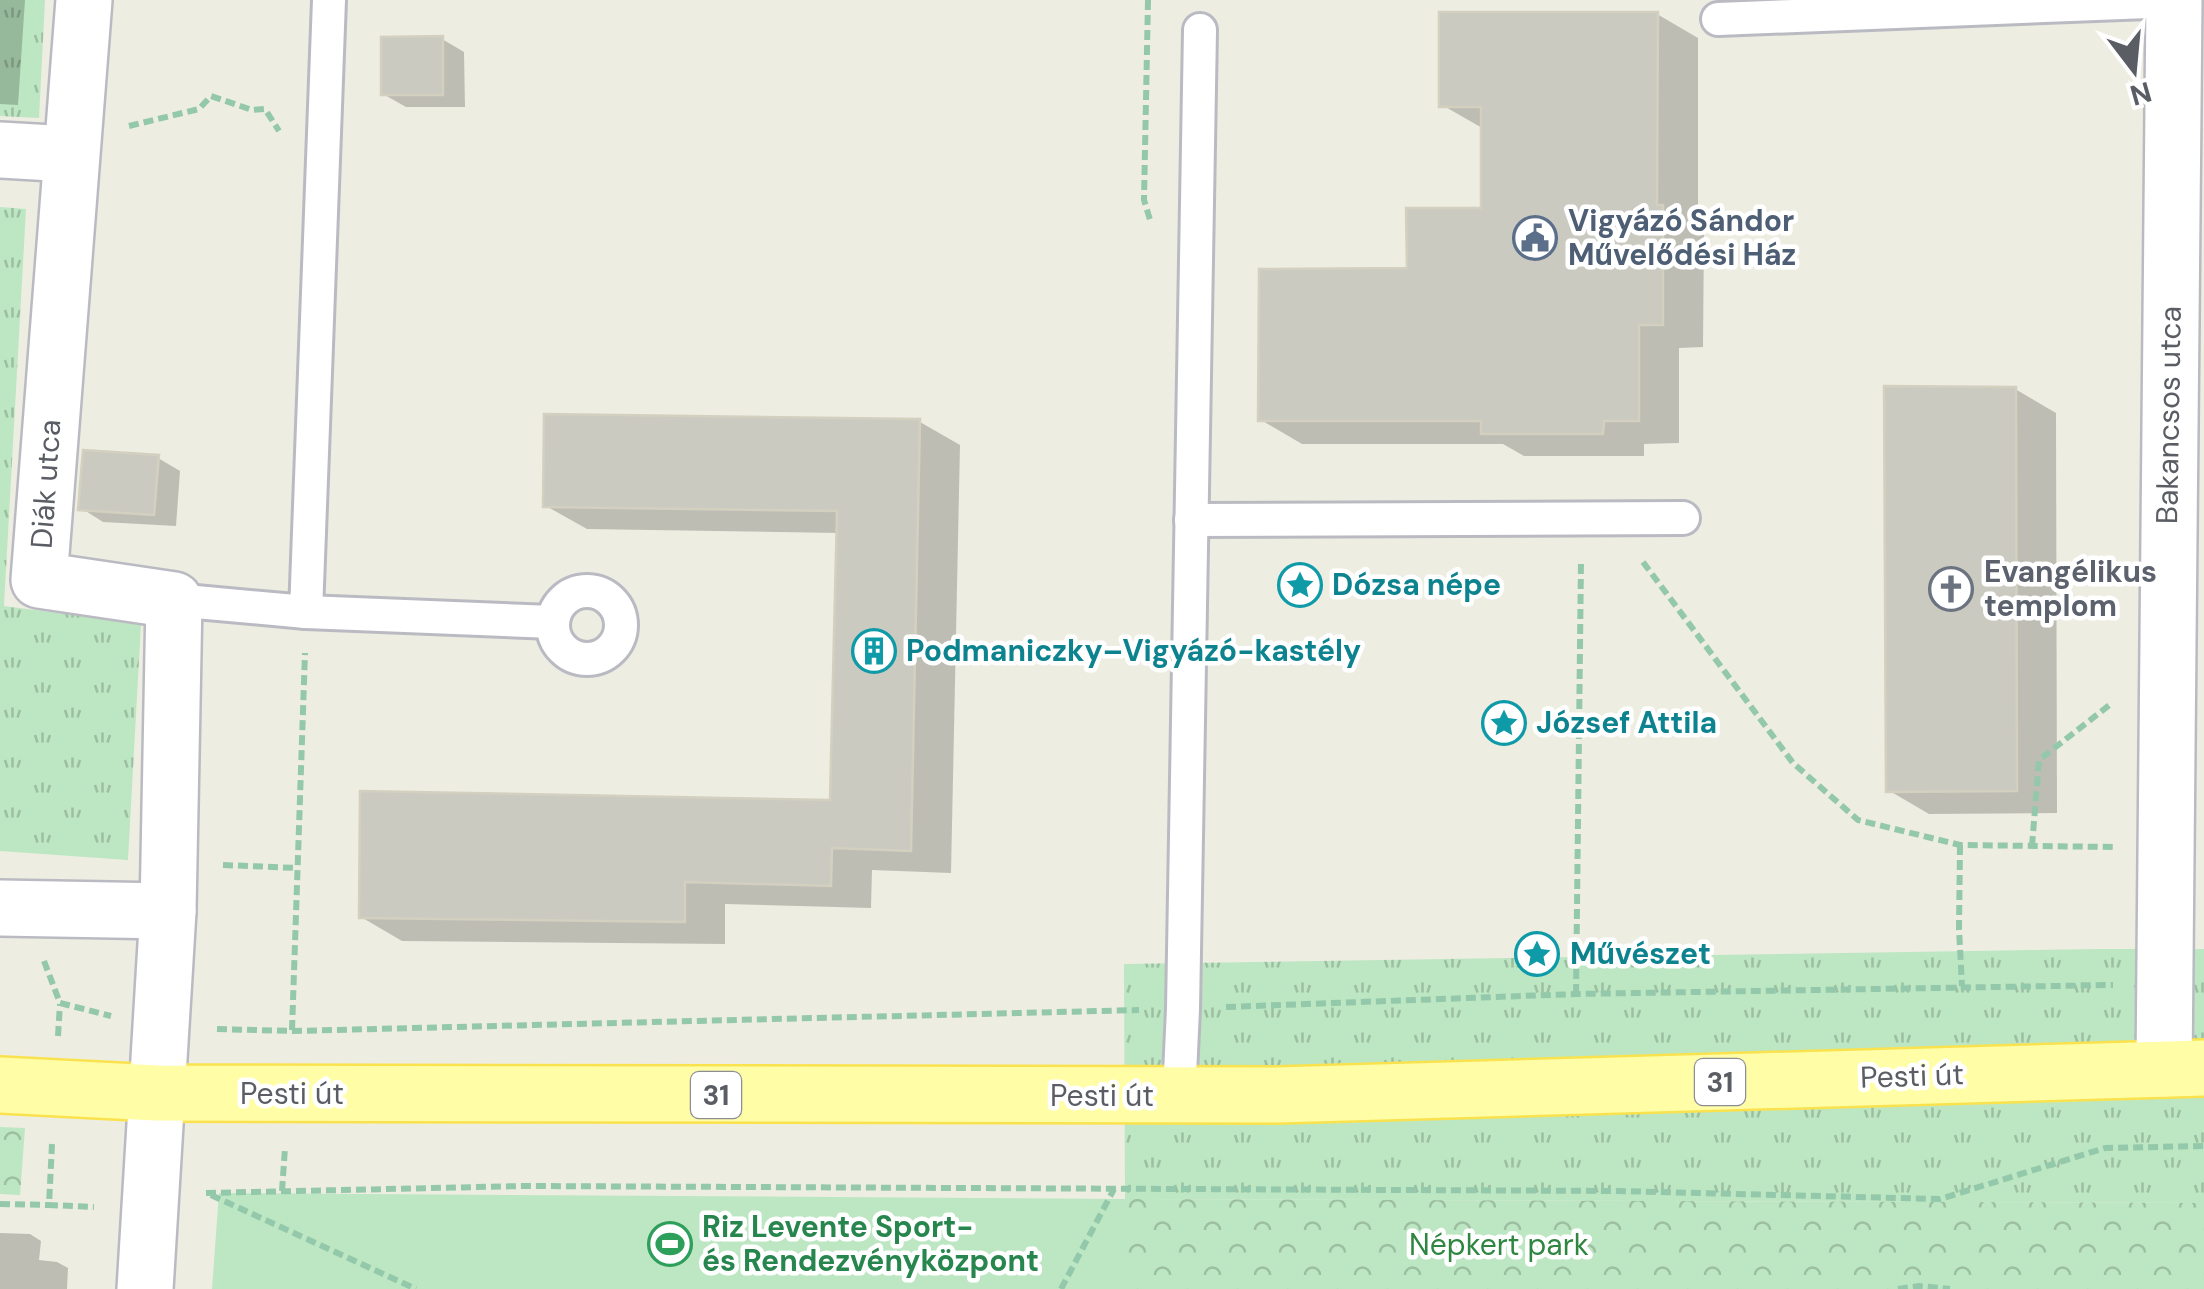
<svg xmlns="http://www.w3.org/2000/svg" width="2204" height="1289" font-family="'DM Sans',sans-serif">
<defs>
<pattern id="grass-tufts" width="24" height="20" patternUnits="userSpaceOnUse" patternTransform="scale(2.5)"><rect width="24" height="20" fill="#bce7c2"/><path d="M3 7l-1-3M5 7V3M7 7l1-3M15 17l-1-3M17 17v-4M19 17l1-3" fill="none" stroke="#9cbea1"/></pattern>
<pattern id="park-crowns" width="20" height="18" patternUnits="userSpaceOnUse" patternTransform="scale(2.5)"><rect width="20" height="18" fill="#bce7c2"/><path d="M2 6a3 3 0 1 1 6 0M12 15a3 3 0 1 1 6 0" fill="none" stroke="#9cbea1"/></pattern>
</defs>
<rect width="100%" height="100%" fill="#eeede2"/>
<g fill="url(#grass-tufts)">
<polygon points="0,0 45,0 39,118 0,116"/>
<polygon points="0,207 26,209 4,606 141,624 128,860 0,851"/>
<polygon points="2101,949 2204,949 2204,1203 1125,1199 1124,964"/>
</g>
<g fill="url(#park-crowns)">
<polygon points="0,1127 25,1128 20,1195 0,1194"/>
<polygon points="1125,1199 2204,1203 2204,1289 1125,1289"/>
</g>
<polygon fill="#bce7c2" points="219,1193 1125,1199 1125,1289 212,1289"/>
<g fill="#0003">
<polygon points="0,0 25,0 18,105 0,104"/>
<polygon points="1657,14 1698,38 1698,228 1704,231 1703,347 1679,348 1679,443 1644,444 1644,456 1524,456 1503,444 1302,444 1261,420 1409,270 1484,210 1484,129 1442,105"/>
<polygon points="442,39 464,52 465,107 406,107 383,94"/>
<polygon points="2015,389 2056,413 2057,813 1929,814 1888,790"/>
<polygon points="920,422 960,445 951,873 872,870 871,908 725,904 725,944 402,941 361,917 832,802 839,533 587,529 546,506"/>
<polygon points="158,458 180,471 176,526 103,522 81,508"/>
<polygon points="0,1233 30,1234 41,1241 39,1260 57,1262 68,1268 67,1289 0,1289"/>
</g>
<g fill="#cbcac1" stroke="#d3d0c0" stroke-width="2.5">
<polygon points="1439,12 1658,12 1657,205 1663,205 1663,325 1639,325 1639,421 1604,421 1603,434 1481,434 1481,421 1258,421 1259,269 1407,268 1406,208 1481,208 1481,107 1439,107"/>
<polygon points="443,36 443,95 381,95 381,37"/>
<polygon points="1884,386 2016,387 2017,791 1886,792"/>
<polygon points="544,414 920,419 911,851 832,848 831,886 685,882 685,922 359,918 360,791 830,800 837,511 543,507"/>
<polygon points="83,450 159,455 154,515 78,510"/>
</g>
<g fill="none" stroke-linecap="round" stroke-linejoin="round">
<g stroke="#babbc2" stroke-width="38">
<g id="service">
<polyline points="1718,19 2174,1"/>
<polyline points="1191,520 1683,518"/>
<circle cx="587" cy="625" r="34"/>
<polyline points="174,600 306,612 552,622"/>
<polyline points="306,612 329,0"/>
<polyline points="1179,1096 1183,1009 1200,30"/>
</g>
</g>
<g stroke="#babbc2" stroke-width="60">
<g id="minor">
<polyline points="84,0 39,580 174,600 168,911 145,1289"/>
<polyline points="0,150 70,154"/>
<polyline points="0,908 168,911"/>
</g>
</g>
<g stroke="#babbc2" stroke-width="60">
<polyline id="tertiary" points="2164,1069 2174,0"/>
</g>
<g stroke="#fae24f" stroke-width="60">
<polyline id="primary" points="0,1085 156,1093 1277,1095 2204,1068"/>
</g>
<g stroke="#94c8ab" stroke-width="6" stroke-dasharray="10 5" stroke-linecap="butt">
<polyline points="1148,0 1144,200 1151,223"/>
<polyline points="129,126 199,109 211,96 252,110 265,109 279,131"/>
<polyline points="1643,562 1793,763 1858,820 1960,845 2115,847"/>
<polyline points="1960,845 1959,929 1962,986"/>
<polyline points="2032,846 2039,760 2112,703"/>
<polyline points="223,865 297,868"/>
<polyline points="44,961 60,1003 111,1016"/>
<polyline points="1576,994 1581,560"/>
<polyline points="1226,1007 1576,994 2113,985"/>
<polyline points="217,1029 292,1031 1139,1010"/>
<polyline points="292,1030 305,653"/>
<polyline points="58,1036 60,1004"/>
<polyline points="52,1144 49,1205 94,1207"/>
<polyline points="282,1191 285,1148"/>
<polyline points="206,1193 525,1186 1619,1191 1940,1199 2105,1148 2204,1146"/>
<polyline points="211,1195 416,1289"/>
<polyline points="0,1204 49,1205"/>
<polyline points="1061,1289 1114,1189"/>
<polyline points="1898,1289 1919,1286 1950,1289"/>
</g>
<use href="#service" stroke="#fff" stroke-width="32"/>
<use href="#minor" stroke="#fff" stroke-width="55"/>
<use href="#tertiary" stroke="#fff" stroke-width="55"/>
<use href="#primary" stroke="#fffda6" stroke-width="55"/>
</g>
<defs>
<g id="civic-ring" transform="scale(2.25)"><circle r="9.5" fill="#fff" stroke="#5c6f8a" stroke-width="1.5"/><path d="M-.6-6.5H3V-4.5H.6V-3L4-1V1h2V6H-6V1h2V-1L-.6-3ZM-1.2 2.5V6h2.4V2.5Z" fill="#5c6f8a"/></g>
<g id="sight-ring" transform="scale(2.25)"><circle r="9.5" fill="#fff" stroke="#0f9aa8" stroke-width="1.5"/><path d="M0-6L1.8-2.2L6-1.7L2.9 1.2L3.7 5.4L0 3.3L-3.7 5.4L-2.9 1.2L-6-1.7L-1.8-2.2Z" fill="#0f9aa8"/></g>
<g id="church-ring" transform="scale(2.25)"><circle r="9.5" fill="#fff" stroke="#6b7280" stroke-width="1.5"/><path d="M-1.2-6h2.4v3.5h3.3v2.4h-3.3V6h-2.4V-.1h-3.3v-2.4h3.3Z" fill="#6b7280"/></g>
<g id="building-ring" transform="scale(2.25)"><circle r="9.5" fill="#fff" stroke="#0f9aa8" stroke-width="1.5"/><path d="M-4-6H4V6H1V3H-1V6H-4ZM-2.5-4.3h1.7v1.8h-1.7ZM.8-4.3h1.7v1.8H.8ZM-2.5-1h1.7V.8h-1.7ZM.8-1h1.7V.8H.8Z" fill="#0f9aa8"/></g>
<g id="stadium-ring" transform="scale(2.25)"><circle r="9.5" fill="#fff" stroke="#2e9e5b" stroke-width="1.5"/><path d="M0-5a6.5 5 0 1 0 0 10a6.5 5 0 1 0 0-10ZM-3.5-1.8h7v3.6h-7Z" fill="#2e9e5b"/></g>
</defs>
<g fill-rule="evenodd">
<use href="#civic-ring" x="1535" y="238"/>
<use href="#sight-ring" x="1300" y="585"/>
<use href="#church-ring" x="1951" y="589"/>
<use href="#building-ring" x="874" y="651"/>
<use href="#sight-ring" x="1504" y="723"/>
<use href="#sight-ring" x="1537" y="954"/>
<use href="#stadium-ring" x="670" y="1244"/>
</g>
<g text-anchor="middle" stroke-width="9" stroke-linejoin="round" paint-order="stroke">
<g fill="#fff" stroke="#8c8e92" stroke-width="2.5">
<rect x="1695" y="1059" width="50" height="46" rx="8"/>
<rect x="691" y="1072" width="50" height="46" rx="8"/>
</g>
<g font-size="28" font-weight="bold" fill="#5a5d64">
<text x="1720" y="1092">31</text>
<text x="716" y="1105">31</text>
</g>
<g font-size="30" font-weight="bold" fill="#4e5e75" stroke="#fff" text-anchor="start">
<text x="1568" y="231">Vigyázó Sándor<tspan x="1568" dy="34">Művelődési Ház</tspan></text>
</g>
<g font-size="30" fill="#5a5d64" stroke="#fff">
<text transform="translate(2169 415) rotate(-89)" y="10">Bakancsos utca</text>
<text transform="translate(46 484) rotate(-86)" y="10">Diák utca</text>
<text transform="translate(1912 1076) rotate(-2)" y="10">Pesti út</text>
<text x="292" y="1104">Pesti út</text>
<text x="1102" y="1106">Pesti út</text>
</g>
<g font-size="30" font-weight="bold" fill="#5b616d" stroke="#fff" text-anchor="start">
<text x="1984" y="582">Evangélikus<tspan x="1984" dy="34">templom</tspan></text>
</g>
<g font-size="30" font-weight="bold" fill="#0d838f" stroke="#fff" text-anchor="start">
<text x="1332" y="595">Dózsa népe</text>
<text x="906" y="661">Podmaniczky–Vigyázó-kastély</text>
<text x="1536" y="733">József Attila</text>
<text x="1570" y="964">Művészet</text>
</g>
<g font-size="30" font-weight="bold" fill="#27864d" stroke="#fff" text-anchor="start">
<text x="702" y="1237">Riz Levente Sport-<tspan x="702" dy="34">és Rendezvényközpont</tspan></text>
</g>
<g font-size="30" fill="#2f8640" stroke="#fff">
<text x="1499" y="1255">Népkert park</text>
</g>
</g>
<g transform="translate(2134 70) rotate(164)" stroke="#ffffff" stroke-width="8" paint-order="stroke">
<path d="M0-8L18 38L0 25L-18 38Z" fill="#5a5d64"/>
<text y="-15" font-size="28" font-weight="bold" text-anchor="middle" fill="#5a5d64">N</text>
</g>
</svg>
